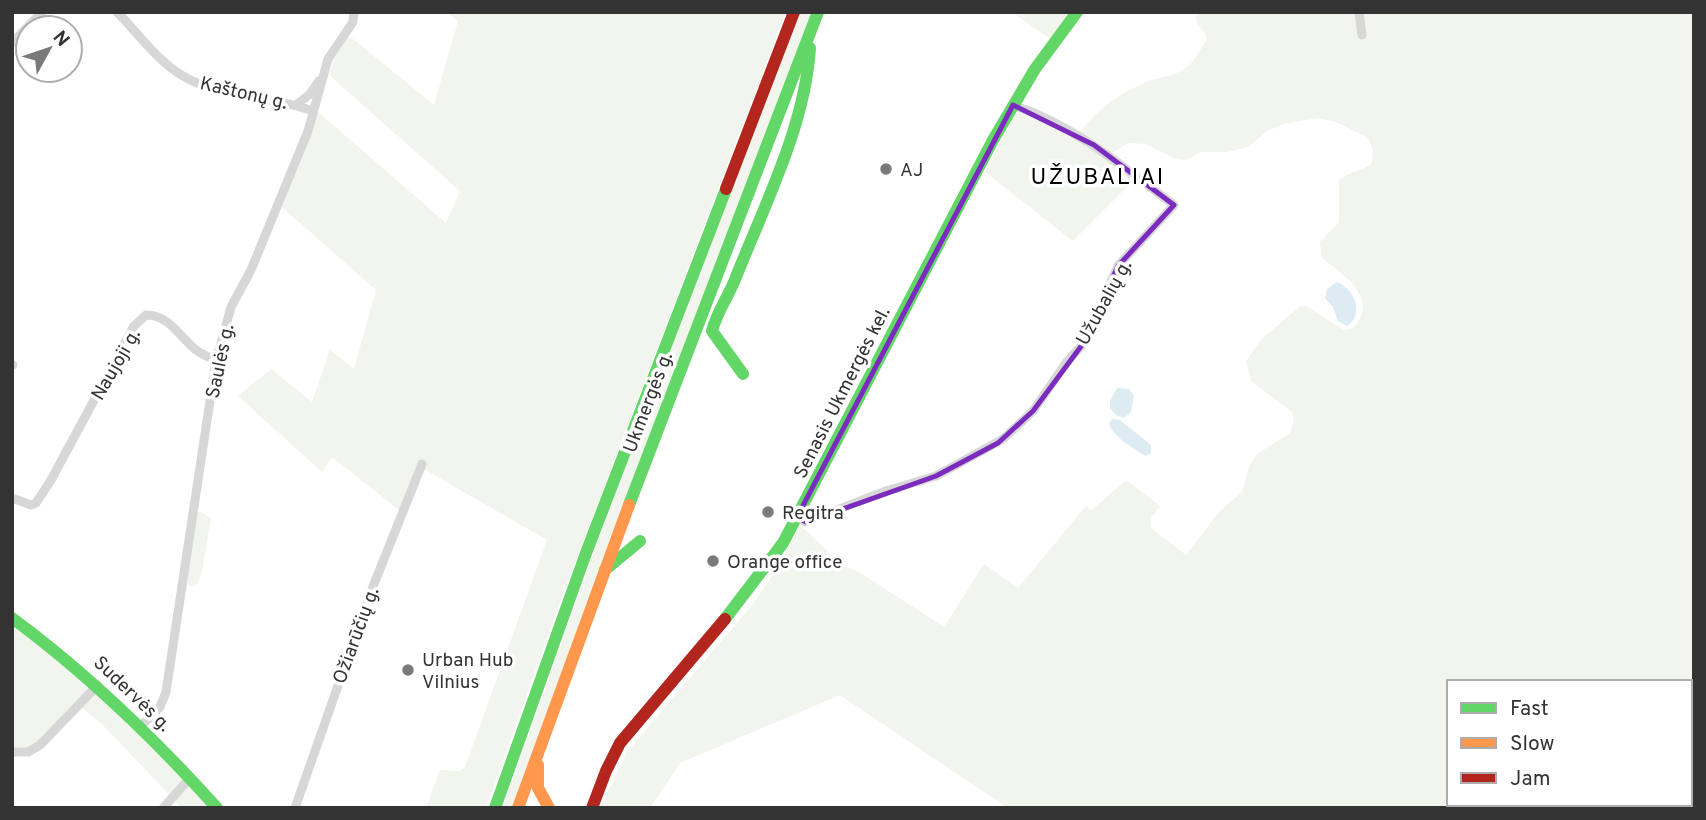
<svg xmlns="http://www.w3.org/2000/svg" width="1706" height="820" font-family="Overpass,sans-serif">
<rect width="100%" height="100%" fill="#fff"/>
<g fill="#f1f5ed" fill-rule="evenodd">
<polygon points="446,12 786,12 560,602 486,808 426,808 440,770 459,771 465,767 547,540 417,465 399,510 332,457 322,472 238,396 271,369 312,402 330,350 354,369 376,290 282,207 318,112 446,223 460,191 329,75 334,59 348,37 353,39 434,105 458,21"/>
<polygon points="801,12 812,12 513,808 503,808 625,465"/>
<polygon points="1012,12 1070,12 1050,39"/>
<path d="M1198 12H1694V808H1008L840 695 680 763 650 808H600L627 752 753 604 779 566 800 525 843 566 859 572 944 627 984 564 1018 588 1086 506 1092 510 1126 480 1160 506 1151 518V528L1186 555 1219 512 1242 492 1249 467 1257 454 1290 433 1294 421 1292 412 1251 381 1246 361 1261 340 1299 307 1306 306 1344 330 1352 329C1382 298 1343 275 1321 257L1320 242 1339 222V180C1349 171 1361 172 1372 163L1373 149 1367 137 1336 122 1318 118 1283 124 1266 132 1248 147 1227 152H1200L1186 160 1174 158 1145 144 1128 143 1112 153 1134 180 1073 241 985 172 1021 104 1081 131C1101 106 1121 92 1152 80 1165 76 1177 76 1188 66 1196 59 1201 48 1207 39 1205 27 1191 26 1198 12ZM1449 682H1690V804H1449Z"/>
<polygon points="200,511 211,519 210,524 201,576 197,584 192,587 187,583 197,513"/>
<polygon points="12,626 68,666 99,694 210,808 182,808 102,724 77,704 48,735 29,749 12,749"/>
</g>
<g fill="#ddebf3">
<path d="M1337 282C1355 289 1365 315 1347 326L1338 321 1333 307 1325 298 1327 289Z"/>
<polygon points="1117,388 1129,389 1134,396 1131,412 1124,418 1116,415 1110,408 1110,401"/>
<path d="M1112 419 1120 420 1151 445V453L1146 456C1133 448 1114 438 1109 424Z"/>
</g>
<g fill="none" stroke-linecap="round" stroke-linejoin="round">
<g stroke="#d7d7d7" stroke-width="9">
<path d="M117 12C138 33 157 61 183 76 222 99 271 95 313 111"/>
<polyline points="1359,12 1362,35"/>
<polyline points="12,43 42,12"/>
<polyline points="296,105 309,95 319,81"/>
<polyline points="12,365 13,365"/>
<path d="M12 498 31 505 36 503 51 480 134 326 146 315C169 315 179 336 196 350 201 354 209 357 216 361"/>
<path d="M797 517 806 522 886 491 936 476 1003 439 1033 411 1066 363 1082 345 1118 266 1174 205C1123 167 1074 125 1013 105"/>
<polyline points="141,726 160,707 166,692 216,361 231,307 251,270 308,131 328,59 353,22 354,12"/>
<polyline points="12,752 28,752 40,745 98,685"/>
<polyline points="163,808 190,778"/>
<polyline points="295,808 372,589 422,464"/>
</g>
<g stroke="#63d668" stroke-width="12">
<path d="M743 374 712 331C717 311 729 296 736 277 765 204 805 126 810 48"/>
<polyline points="629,505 818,12"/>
<polyline points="605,570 640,541"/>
<path d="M12 618C88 674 154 738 217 808"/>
<polyline points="725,619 783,543 993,140 1035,69 1077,12"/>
<polyline points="495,808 586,553 726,189"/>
</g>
<g stroke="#ff974d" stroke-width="12">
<polyline points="538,765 538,788 549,808"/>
<polyline points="518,808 629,505"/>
</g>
<g stroke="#b3261e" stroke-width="12">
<polyline points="726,189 794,12"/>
<polyline points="592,808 606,771 620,743 725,619"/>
</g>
</g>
<path fill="none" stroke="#7b2cbf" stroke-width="5" stroke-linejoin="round" d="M1013 105 1094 145 1174 205 1118 266 1082 345 1033 411 998 443 936 476 806 522 797 517Z"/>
<g fill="#7a7a7a" stroke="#fff" stroke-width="2.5">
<circle cx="886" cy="169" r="7"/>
<circle cx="768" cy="512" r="7"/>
<circle cx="713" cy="561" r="7"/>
<circle cx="408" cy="670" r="7"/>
</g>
<g text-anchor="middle" stroke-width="7" stroke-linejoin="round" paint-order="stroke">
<g font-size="19" fill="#333" stroke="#fff">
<text transform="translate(244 92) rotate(13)" y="7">Kaštonų g.</text>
<text transform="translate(1103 302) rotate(-61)" y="7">Užubalių g.</text>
<text transform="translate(219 361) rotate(-78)" y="7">Saulės g.</text>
<text transform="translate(115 364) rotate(-60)" y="7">Naujoji g.</text>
<text transform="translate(841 392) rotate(-63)" y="7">Senasis Ukmergės kel.</text>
<text transform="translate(647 402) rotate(-69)" y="7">Ukmergės g.</text>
<text transform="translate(355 635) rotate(-70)" y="7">Ožiarūčių g.</text>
<text transform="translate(133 693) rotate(44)" y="7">Sudervės g.</text>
</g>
<g font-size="19" fill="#333" stroke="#fff" text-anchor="start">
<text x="900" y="176">AJ</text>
<text x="782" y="519">Regitra</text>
<text x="727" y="568">Orange office</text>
<text x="422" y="666">Urban Hub<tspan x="422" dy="22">Vilnius</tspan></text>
</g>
<g font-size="23" letter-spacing="2" fill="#000" stroke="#fff">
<text x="1098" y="184">UŽUBALIAI</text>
</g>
</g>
<rect width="1706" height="820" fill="none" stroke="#333333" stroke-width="28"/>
<rect x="1447" y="680" width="245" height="126" fill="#ffffff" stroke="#adadad" stroke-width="2"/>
<rect x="1461" y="703" width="35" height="10" fill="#63d668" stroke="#adadad" stroke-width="2"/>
<text x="1510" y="715" font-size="21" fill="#333333">Fast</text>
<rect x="1461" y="738" width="35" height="10" fill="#ff974d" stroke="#adadad" stroke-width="2"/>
<text x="1510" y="750" font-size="21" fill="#333333">Slow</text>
<rect x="1461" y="773" width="35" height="10" fill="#b3261e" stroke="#adadad" stroke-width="2"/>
<text x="1510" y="785" font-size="21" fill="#333333">Jam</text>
<g transform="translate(49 49) rotate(50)"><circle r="33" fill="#ffffff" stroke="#adadad" stroke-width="2"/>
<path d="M0-5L12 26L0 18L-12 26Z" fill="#7a7a7a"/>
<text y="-10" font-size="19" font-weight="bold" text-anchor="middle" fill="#333333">N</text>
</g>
</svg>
